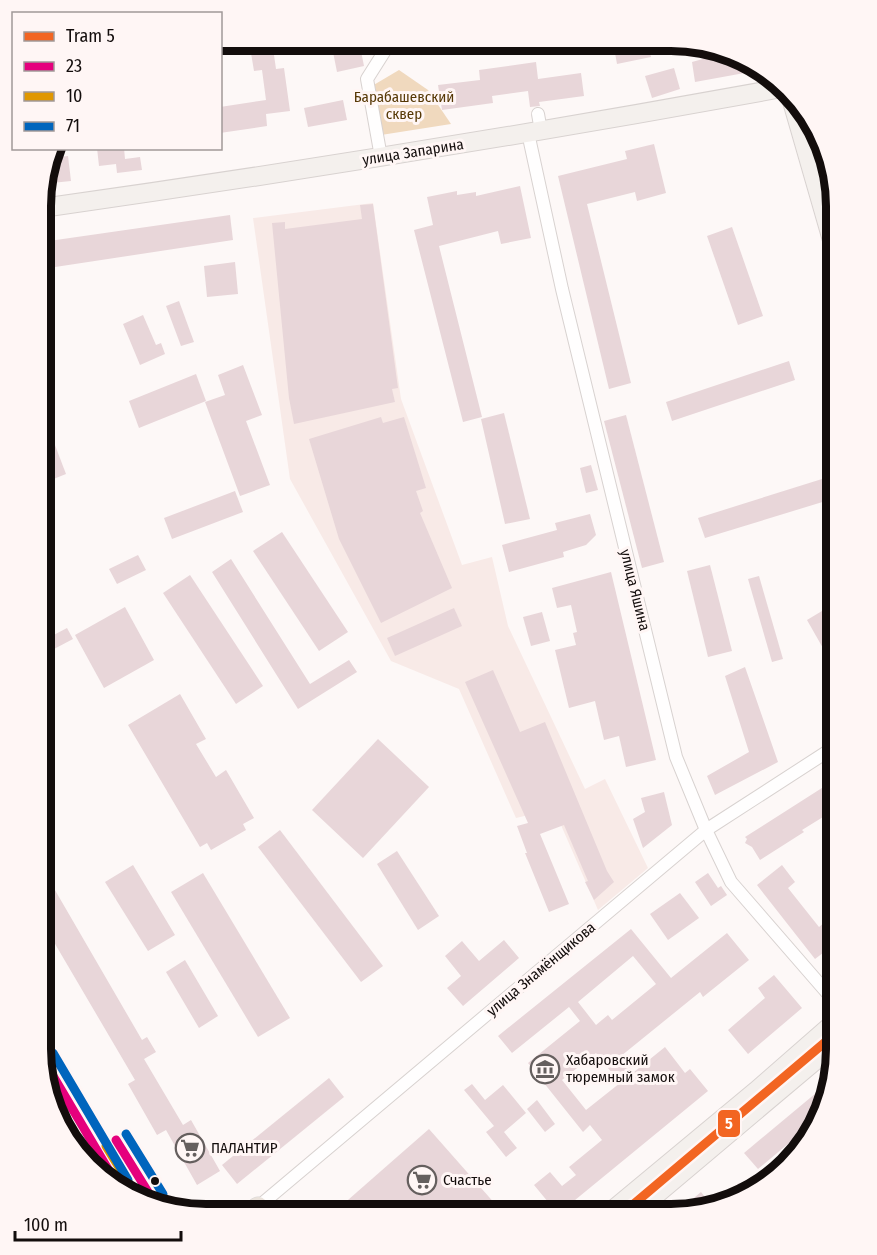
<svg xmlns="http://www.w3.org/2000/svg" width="877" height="1255" font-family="'Fira Sans Condensed',sans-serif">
<rect width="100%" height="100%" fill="#fdf8f7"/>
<polygon fill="#f8eae7" points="373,203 401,399 462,565 492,557 508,626 585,789 605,779 648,868 598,910 554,809 516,818 459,689 391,661 290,479 253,218"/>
<polygon fill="#f0d9be" points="399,70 428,90 451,124 381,135 372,86"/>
<g fill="#e8d6d9" fill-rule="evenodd">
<polygon points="249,41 272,41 276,69 284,68 290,111 266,114 267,126 220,133 220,107 266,100 262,70 254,71"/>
<polygon points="336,41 359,41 364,66 337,72 333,52 338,51"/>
<polygon points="613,42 668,42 668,47 649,50 651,57 617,64"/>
<polygon points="708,48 761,70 695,82 692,62 710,57"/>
<polygon points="536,62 538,79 581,73 584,96 539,102 540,106 530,107 528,91 492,96 493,103 442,110 438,85 480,80 479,70"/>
<polygon points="674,68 680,89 652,98 645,76"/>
<polygon points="343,100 347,120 308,127 304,108"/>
<polygon points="654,144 666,193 637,201 635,192 587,204 631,383 609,389 558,176 627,159 625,151"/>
<polygon points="97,148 124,148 125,159 140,157 142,170 117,173 116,164 99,166"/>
<polygon points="68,156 71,181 42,184 51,158"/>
<polygon points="520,186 531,238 501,244 498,231 439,246 482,417 463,422 414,230 433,225 427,197 457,191 457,195 476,192 476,196"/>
<polygon points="373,204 398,388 392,389 395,402 294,424 289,398 272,223 285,222 285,229 362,219 360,205"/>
<polygon points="230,215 233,240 42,269 42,242"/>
<polygon points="732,227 763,316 738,325 707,236"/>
<polygon points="235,262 238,294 207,297 204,266"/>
<polygon points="179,301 194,342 181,346 166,306"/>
<polygon points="143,315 156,345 161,343 165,354 140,365 123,324"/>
<polygon points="836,347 836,392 834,392 822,351"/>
<polygon points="789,361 795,380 672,421 666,402"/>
<polygon points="243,365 262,415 246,421 270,485 240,496 205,402 225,395 218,375"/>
<polygon points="196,374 206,401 139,428 129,401"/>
<polygon points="42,411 66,474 41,484"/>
<polygon points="504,413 530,519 505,524 481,419"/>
<polygon points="626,415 664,562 642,568 604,421"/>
<polygon points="381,417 383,423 404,417 426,488 416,491 423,511 420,513 452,588 381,623 339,539 309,439"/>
<polygon points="591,465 598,490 586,493 580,468"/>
<polygon points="822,479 829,500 705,538 698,518"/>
<polygon points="235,491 243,512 172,539 164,518"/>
<polygon points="590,514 596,535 586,545 563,552 564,557 509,572 502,545 557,530 555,523"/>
<polygon points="282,532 348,632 319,651 253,551"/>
<polygon points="138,555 146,570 117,584 109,569"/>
<polygon points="231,559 310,684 349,660 357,672 298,709 212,572"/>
<polygon points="710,565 732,651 708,657 687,571"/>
<polygon points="611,572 656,760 626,767 619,736 604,740 595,701 569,708 555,650 576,645 573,633 577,632 571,605 557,608 552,588"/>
<polygon points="190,575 263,686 236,704 163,593"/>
<polygon points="759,576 783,659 772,662 748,579"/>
<polygon points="832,605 836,613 836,671 807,620"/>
<polygon points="125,607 154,660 104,688 75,635"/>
<polygon points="454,608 462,626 395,656 387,638"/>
<polygon points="542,612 550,641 531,646 523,617"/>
<polygon points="67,628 73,639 54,649 48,638"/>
<polygon points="745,667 778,762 715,795 707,776 749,752 725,676"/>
<polygon points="493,670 520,732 545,722 607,871 614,882 594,900 585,882 588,881 564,825 540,834 569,904 549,912 525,853 527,853 517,826 528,823 465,682"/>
<polygon points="180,694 206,739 196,744 216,777 226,770 254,818 243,824 246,830 211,850 207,843 200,847 128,725"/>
<polygon points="41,703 54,726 41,733"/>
<polygon points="378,739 429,787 363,858 312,810"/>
<polygon points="836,779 836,809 802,830 804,832 760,860 752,847 745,843 747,839 745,837"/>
<polygon points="664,792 672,825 643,848 633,819 645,812 641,798"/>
<polygon points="280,830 383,966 361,982 258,847"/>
<polygon points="397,851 439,916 418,930 377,864"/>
<polygon points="133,865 175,935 148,951 105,882"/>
<polygon points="782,865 795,882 788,888 819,927 836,913 836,943 815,959 757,885"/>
<polygon points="41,866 142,1040 147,1037 156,1052 144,1059 183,1125 191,1120 220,1171 197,1185 166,1130 157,1135 128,1084 135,1080 41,920"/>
<polygon points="203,873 290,1018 258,1037 171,892"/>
<polygon points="708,873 718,888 721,886 727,895 711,906 695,882"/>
<polygon points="680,893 699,918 668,940 650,914"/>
<path d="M631 929 671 978 727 933 749 960 703 997 700 992 621 1056 634 1072 665 1047 685 1073 690 1069 708 1091 558 1214 534 1185 550 1172 562 1186 576 1175 569 1167 602 1140 590 1125 583 1132 528 1063 580 1021 569 1007 512 1053 498 1036ZM633 956 656 984 612 1020 608 1015 596 1025 578 1002ZM596 1053 620 1083 586 1110 562 1080Z"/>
<polygon points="504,940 519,958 463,1006 447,988 461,976 445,956 462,941 479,961"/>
<polygon points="185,960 218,1016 199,1028 166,972"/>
<polygon points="774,975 802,1008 748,1054 728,1030 765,998 758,988"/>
<polygon points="329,1078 344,1097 237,1184 222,1165"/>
<polygon points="828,1083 815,1121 758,1169 744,1153"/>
<polygon points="472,1084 485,1100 503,1085 526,1113 504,1132 517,1148 506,1157 486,1132 494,1126 464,1090"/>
<polygon points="537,1100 555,1124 545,1132 527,1109"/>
<polygon points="429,1129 504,1214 332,1214 389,1164"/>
<polygon points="748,1180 755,1188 744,1198 713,1205 739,1183 741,1185"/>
<polygon points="701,1192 711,1205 675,1214"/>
</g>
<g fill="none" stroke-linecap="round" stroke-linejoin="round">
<g stroke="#d8d2d0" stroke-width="14">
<g id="street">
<polyline points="538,114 541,131"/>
<polyline points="528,133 562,289 676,757 706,830 731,882 836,1003"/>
<polyline points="381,157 367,79 391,41"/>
<polyline points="258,1207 706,830 836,746"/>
</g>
</g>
<g stroke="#d8d2d0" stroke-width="20">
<g id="secondary">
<polyline points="791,98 836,254"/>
<path d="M42 208C290 173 536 133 782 88"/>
<polyline points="608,1214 756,1091 836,1021"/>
<polyline points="633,1214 836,1043"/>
</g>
</g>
<g stroke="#d8d6d5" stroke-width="21">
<g id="primary">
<polyline points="43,1059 118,1186"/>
<polyline points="250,1213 258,1207 264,1213"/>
</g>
</g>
<use href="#street" stroke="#fffefe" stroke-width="12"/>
<use href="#secondary" stroke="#f4f0ed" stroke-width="18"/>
<use href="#primary" stroke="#eae2db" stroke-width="20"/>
<polyline stroke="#c5c3c3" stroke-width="1.5" points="616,1214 836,1029"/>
<g stroke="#fff6f5" stroke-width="14">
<g id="bus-1">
<polyline points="43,1059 118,1186"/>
<polyline points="116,1140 153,1200"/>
</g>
</g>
<g stroke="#fff6f5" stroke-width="14">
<g id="bus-2">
<polyline points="52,1097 89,1160"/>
<polyline points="106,1146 134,1192"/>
</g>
</g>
<g stroke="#fff6f5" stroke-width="14">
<g id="bus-3">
<polyline points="53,1053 128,1180"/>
<polyline points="126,1134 163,1194"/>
</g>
</g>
<use href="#bus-1" stroke="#e5007d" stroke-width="9"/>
<use href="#bus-2" stroke="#e09701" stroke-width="9"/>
<use href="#bus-3" stroke="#0065bd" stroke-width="9"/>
<g stroke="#fff6f5" stroke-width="14">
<polyline id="tram-1" points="622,1214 836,1033"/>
</g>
<use href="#tram-1" stroke="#f26522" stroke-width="9"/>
</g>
<defs>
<g id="museum-ring" transform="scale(1.5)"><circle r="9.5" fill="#fff6f5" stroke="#655f5e" stroke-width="1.5"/><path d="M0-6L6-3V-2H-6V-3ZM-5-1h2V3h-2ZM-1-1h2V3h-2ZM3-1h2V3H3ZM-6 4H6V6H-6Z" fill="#655f5e"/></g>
<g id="supermarket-ring" transform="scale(1.5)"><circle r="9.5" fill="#fff6f5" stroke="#655f5e" stroke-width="1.5"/><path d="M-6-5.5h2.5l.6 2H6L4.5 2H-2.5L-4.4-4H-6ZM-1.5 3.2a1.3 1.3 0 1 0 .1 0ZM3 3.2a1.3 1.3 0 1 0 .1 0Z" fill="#655f5e"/></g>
</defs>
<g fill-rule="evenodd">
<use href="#museum-ring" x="545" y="1069"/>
<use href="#supermarket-ring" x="190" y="1148"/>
<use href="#supermarket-ring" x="422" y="1180"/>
</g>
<circle fill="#130d0c" stroke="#fff6f5" stroke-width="2" cx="155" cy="1181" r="5"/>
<g text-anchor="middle" stroke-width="6" stroke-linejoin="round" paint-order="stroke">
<g font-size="15" fill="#563805" stroke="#fff6f5">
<text x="404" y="102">Барабашевский<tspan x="404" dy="17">сквер</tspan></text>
</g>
<g font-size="15" fill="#130d0c" stroke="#fff6f5">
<text transform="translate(413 152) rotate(-9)" y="5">улица Запарина</text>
<text transform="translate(635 590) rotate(76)" y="5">улица Яшина</text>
<text transform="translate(541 969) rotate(-40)" y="5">улица Знамёнщикова</text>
</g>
<g font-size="15" fill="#130d0c" stroke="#fff6f5" text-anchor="start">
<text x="566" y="1065">Хабаровский<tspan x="566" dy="17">тюремный замок</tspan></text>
<text x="211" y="1153">ПАЛАНТИР</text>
<text x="443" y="1185">Счастье</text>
</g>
</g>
<path d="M0 0H877V1255H0ZM206 51H671A155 155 0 0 1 826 206V1049A155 155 0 0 1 671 1204H206A155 155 0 0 1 51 1049V206A155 155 0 0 1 206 51Z" fill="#fff6f5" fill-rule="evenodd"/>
<path fill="none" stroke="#130d0c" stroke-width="8" d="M206 51H671A155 155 0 0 1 826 206V1049A155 155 0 0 1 671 1204H206A155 155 0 0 1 51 1049V206A155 155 0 0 1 206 51Z"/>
<rect stroke="#fff6f5" stroke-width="2" x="717" y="1109" width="24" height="29" rx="6" fill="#f26522"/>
<g font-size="16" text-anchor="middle" font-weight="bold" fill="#fff">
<text x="729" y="1129">5</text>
</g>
<rect x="12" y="12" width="210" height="138" fill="#fff6f5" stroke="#a19998" stroke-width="1.5"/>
<rect x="24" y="32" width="30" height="9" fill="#f26522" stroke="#a19998" stroke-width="1.5"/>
<text x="66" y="42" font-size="18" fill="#130d0c">Tram 5</text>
<rect x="24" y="62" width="30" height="9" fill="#e5007d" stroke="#a19998" stroke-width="1.5"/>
<text x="66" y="72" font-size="18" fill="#130d0c">23</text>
<rect x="24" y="92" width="30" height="9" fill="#e09701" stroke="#a19998" stroke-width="1.5"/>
<text x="66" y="102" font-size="18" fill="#130d0c">10</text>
<rect x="24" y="122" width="30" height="9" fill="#0065bd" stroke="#a19998" stroke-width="1.5"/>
<text x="66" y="132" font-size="18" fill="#130d0c">71</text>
<path d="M15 1231v9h166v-9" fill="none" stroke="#130d0c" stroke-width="3"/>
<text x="24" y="1231" font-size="18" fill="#130d0c" stroke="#fff6f5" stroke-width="4.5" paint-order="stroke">100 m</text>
</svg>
